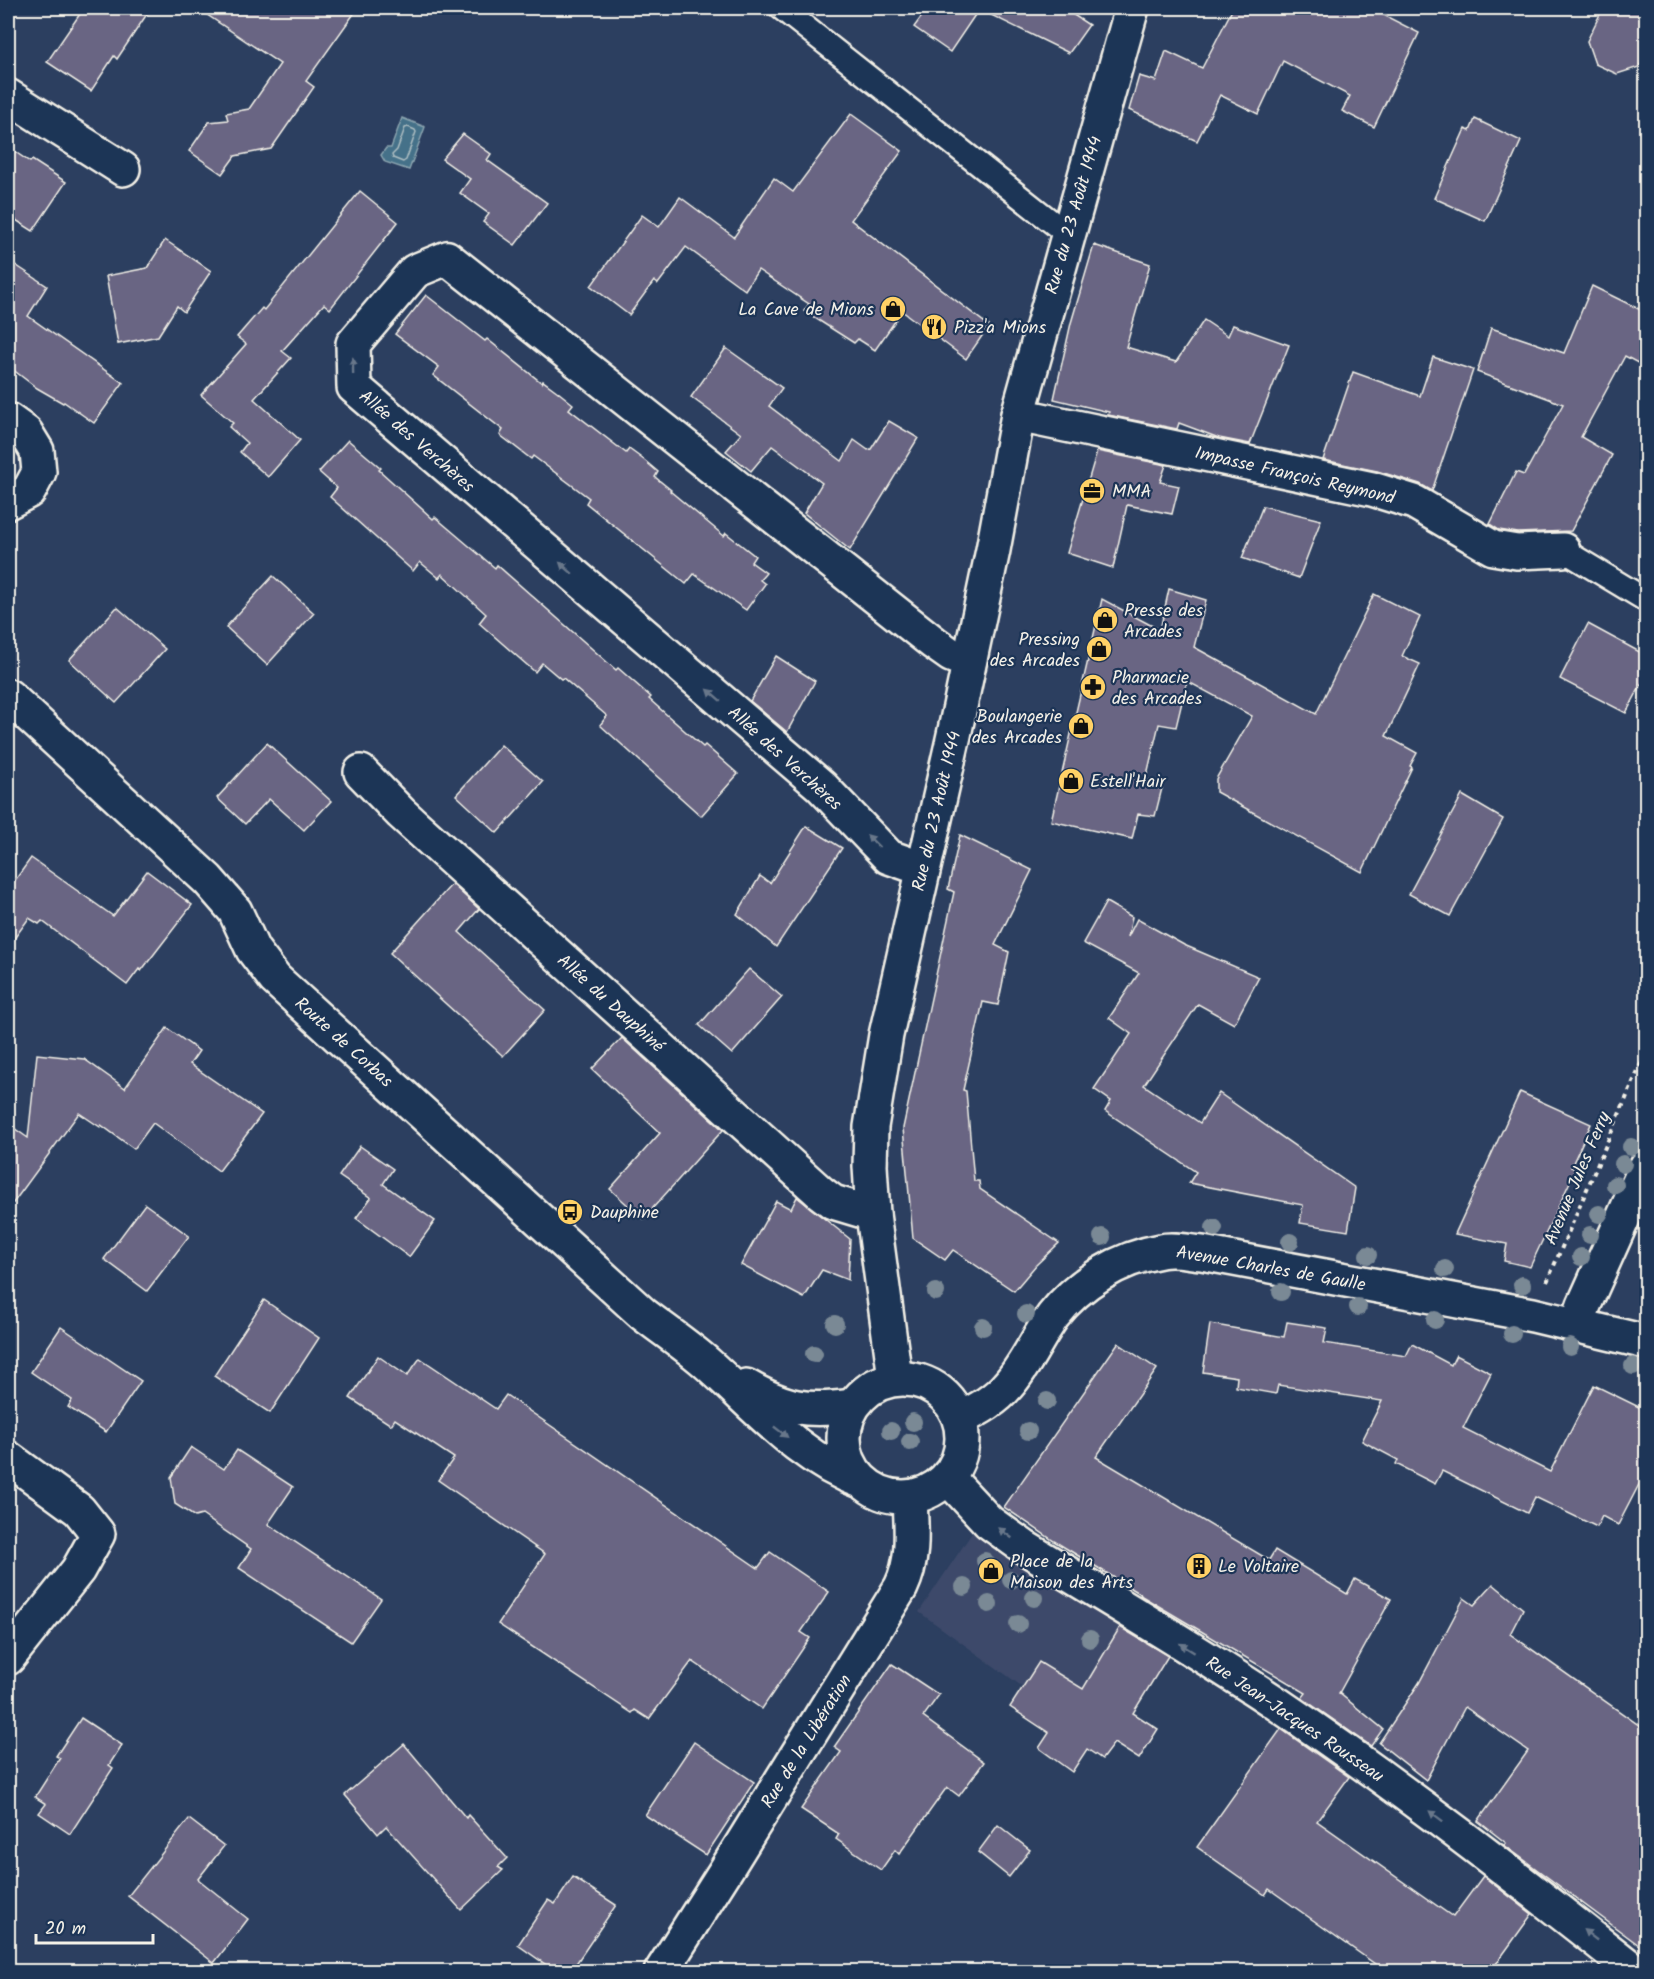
<svg xmlns="http://www.w3.org/2000/svg" width="1654" height="1979" font-family="Kalam,sans-serif">
<rect width="100%" height="100%" fill="#2c3f60"/>
<filter id="ink" filterUnits="userSpaceOnUse"><feTurbulence type="fractalNoise" baseFrequency=".0167" numOctaves="2"/><feDisplacementMap in="SourceGraphic" scale="12" xChannelSelector="R" yChannelSelector="G"/><feConvolveMatrix kernelMatrix="1 2 1 2 8 2 1 2 1" color-interpolation-filters="sRGB"/></filter>
<g filter="url(#ink)">
<polygon fill="#3e4a6a" points="974,1530 1121,1626 1083,1689 1039,1662 1023,1687 919,1612"/>
<polygon fill="#457189" stroke="#8ba4af" stroke-width="1.5" points="402,118 425,127 409,170 385,162 381,155 386,148 391,148"/>
<g fill="none" stroke-linecap="round" stroke-linejoin="round">
<polygon stroke="#aebec2" stroke-width="1.5" points="408,127 415,130 416,132 406,160 403,162 393,158 392,155 397,150 405,128"/>
</g>
<g fill="#696583" stroke="#f4f1e8" stroke-width="1.5">
<polygon points="84,8 151,8 117,59 114,56 91,91 47,62"/>
<polygon points="197,8 358,8 306,81 314,87 271,149 235,156 222,174 189,151 209,122 228,120 226,113 249,109 280,64"/>
<polygon points="928,8 1063,8 1089,25 1069,53 979,9 950,52 914,27"/>
<polygon points="1233,8 1370,8 1419,33 1374,127 1342,111 1350,96 1283,61 1258,114 1220,95 1197,141 1129,110 1139,76 1156,81 1166,51 1202,68"/>
<polygon points="1603,8 1647,8 1647,51 1639,67 1617,74 1595,64 1587,41"/>
<polygon points="851,114 902,151 851,220 989,326 966,359 902,311 875,350 858,339 854,343 804,311 809,304 758,270 745,290 686,247 658,284 654,281 629,315 591,286 642,215 659,227 680,197 734,237 774,178 793,192"/>
<polygon points="1475,119 1521,141 1485,221 1434,198 1465,129 1470,131"/>
<polygon points="463,134 491,154 487,160 547,203 515,245 483,222 489,214 460,193 470,179 442,159"/>
<polygon points="8,147 30,162 32,160 66,182 33,231 8,215"/>
<polygon points="360,191 398,222 330,309 324,304 282,351 291,358 254,399 300,440 268,477 240,452 247,443 229,427 233,423 201,395 246,344 237,337 262,308 264,310"/>
<polygon points="165,240 211,271 184,312 177,306 158,336 118,344 106,276 147,268"/>
<polygon points="1094,245 1150,264 1126,347 1176,362 1204,320 1228,336 1233,325 1289,345 1250,444 1219,438 1179,423 1177,429 1108,415 1109,412 1054,399 1071,323"/>
<polygon points="8,260 47,286 28,316 123,383 94,423 64,402 63,403 37,388 8,366"/>
<polygon points="1592,286 1647,313 1647,368 1625,356 1581,437 1612,455 1571,531 1518,533 1499,530 1490,524 1516,472 1524,475 1563,404 1477,372 1491,328 1564,353"/>
<polygon points="426,295 485,341 487,339 542,383 543,381 558,392 573,404 569,409 626,453 629,449 644,460 658,472 655,477 671,490 670,491 724,536 726,533 755,556 751,562 766,573 760,580 765,584 746,610 694,574 686,584 586,503 589,498 533,456 531,459 500,435 503,430 433,375 439,367 395,334"/>
<polygon points="726,348 782,388 769,406 842,461 854,440 868,450 871,449 889,421 918,438 850,550 804,513 822,483 772,446 751,471 726,451 741,434 691,397"/>
<polygon points="1433,357 1473,370 1432,491 1420,484 1377,471 1323,460 1353,372 1420,396"/>
<polygon points="348,440 381,468 379,470 433,519 435,517 495,568 497,565 616,670 618,668 651,697 649,699 703,747 705,745 738,774 701,816 600,725 607,716 563,678 561,679 542,663 535,672 479,623 486,614 442,574 439,578 420,562 413,571 330,497 337,488 319,472"/>
<polygon points="1097,451 1166,465 1160,482 1179,486 1172,514 1127,505 1113,568 1067,553"/>
<polygon points="1263,506 1321,520 1299,578 1242,558"/>
<polygon points="273,576 314,613 267,665 226,627"/>
<polygon points="1169,589 1206,600 1194,647 1316,714 1374,594 1420,617 1402,656 1420,664 1386,736 1417,753 1410,766 1412,767 1362,872 1216,792 1216,779 1252,716 1187,681 1176,727 1159,724 1146,779 1163,784 1155,816 1138,814 1132,839 1051,821 1102,599 1160,630"/>
<polygon points="117,607 165,649 116,703 69,660"/>
<polygon points="1588,624 1647,656 1647,674 1626,713 1560,679"/>
<polygon points="776,656 815,681 787,732 750,701"/>
<polygon points="267,743 331,801 304,830 269,799 245,824 217,798"/>
<polygon points="501,745 543,782 497,833 456,795"/>
<polygon points="1462,795 1503,819 1450,916 1409,894"/>
<polygon points="806,826 842,848 776,947 737,914 760,876 770,883"/>
<polygon points="960,835 1032,870 995,945 1009,952 998,1005 983,1002 963,1090 966,1091 974,1181 979,1181 980,1189 1059,1243 1036,1265 1014,1291 953,1250 945,1260 913,1238 903,1128 954,892 948,889"/>
<polygon points="31,858 113,916 147,871 192,905 141,971 139,969 127,985 42,921 39,924 29,918 8,947 8,890"/>
<polygon points="452,884 479,909 459,932 545,1010 503,1056 390,953"/>
<polygon points="1106,902 1132,917 1128,937 1137,919 1184,945 1259,977 1234,1024 1198,1004 1144,1085 1200,1123 1219,1093 1355,1188 1348,1231 1300,1223 1303,1205 1189,1183 1196,1172 1105,1111 1111,1101 1094,1089 1131,1034 1109,1018 1139,973 1083,943"/>
<polygon points="749,969 782,997 732,1054 699,1025"/>
<polygon points="167,1028 199,1051 190,1064 262,1114 219,1171 153,1123 134,1149 101,1125 100,1127 79,1113 8,1210 8,1124 28,1138 37,1054 84,1059 125,1088"/>
<polygon points="622,1038 723,1130 643,1219 610,1189 660,1133 592,1069"/>
<polygon points="1520,1092 1591,1124 1571,1167 1576,1169 1530,1267 1504,1261 1507,1244 1455,1234"/>
<polygon points="360,1146 393,1169 383,1184 435,1221 409,1257 356,1218 371,1198 339,1176"/>
<polygon points="797,1197 850,1239 848,1280 822,1270 804,1298 741,1265 776,1201 791,1209"/>
<polygon points="145,1204 189,1236 147,1291 104,1259"/>
<polygon points="264,1300 319,1338 270,1413 214,1376"/>
<polygon points="1287,1322 1327,1328 1324,1343 1406,1356 1412,1344 1451,1365 1456,1355 1491,1373 1463,1428 1550,1472 1594,1385 1647,1411 1647,1469 1618,1525 1602,1516 1597,1527 1535,1497 1527,1513 1442,1471 1435,1484 1396,1464 1398,1460 1362,1441 1382,1401 1278,1385 1276,1394 1236,1387 1237,1377 1203,1372 1210,1324 1284,1337"/>
<polygon points="61,1327 141,1381 106,1432 68,1407 72,1400 31,1372"/>
<polygon points="1118,1343 1157,1369 1096,1457 1269,1560 1275,1550 1347,1594 1355,1579 1391,1599 1339,1693 1383,1729 1371,1746 1302,1698 1306,1693 1140,1595 1141,1594 1054,1541 1004,1507"/>
<polygon points="378,1356 407,1376 420,1358 496,1409 506,1395 758,1568 770,1552 829,1592 801,1632 810,1638 762,1709 692,1661 649,1719 635,1710 632,1713 498,1624 545,1554 438,1480 454,1458 395,1419 391,1425 350,1398"/>
<polygon points="191,1447 224,1469 237,1450 293,1487 268,1524 381,1599 351,1642 239,1568 251,1549 202,1515 195,1517 175,1504 171,1477"/>
<polygon points="1493,1584 1523,1609 1510,1634 1647,1731 1647,1951 1504,1845 1506,1843 1478,1821 1528,1751 1465,1707 1426,1780 1379,1743 1419,1683 1464,1598 1474,1605"/>
<polygon points="1120,1627 1168,1656 1133,1713 1158,1729 1139,1759 1114,1743 1102,1759 1087,1749 1072,1772 1039,1748 1049,1733 1010,1707 1039,1662 1083,1689"/>
<polygon points="892,1664 939,1695 923,1717 984,1762 959,1796 947,1787 899,1854 895,1850 881,1870 836,1839 839,1834 801,1809 841,1752 834,1747"/>
<polygon points="81,1718 122,1745 109,1765 113,1768 70,1834 39,1813 46,1804 35,1797 60,1758 56,1756"/>
<polygon points="1281,1729 1349,1777 1317,1821 1453,1917 1483,1876 1532,1914 1491,1971 1385,1971 1269,1889 1265,1895 1197,1847"/>
<polygon points="694,1742 754,1782 706,1855 645,1815"/>
<polygon points="404,1744 466,1818 468,1815 507,1858 498,1867 503,1870 461,1910 386,1826 378,1834 345,1795"/>
<polygon points="189,1819 224,1846 198,1879 248,1919 214,1963 128,1896"/>
<polygon points="998,1825 1030,1850 1009,1877 978,1852"/>
<polygon points="573,1877 616,1905 571,1971 555,1971 518,1945 548,1900 555,1904"/>
</g>
<g fill="none" stroke-linecap="round" stroke-linejoin="round">
<g stroke="#f4f1e8" stroke-width="27">
<g id="service">
<polyline points="781,8 1067,234"/>
<polyline points="1563,550 1646,600"/>
</g>
</g>
<g stroke="#f4f1e8" stroke-width="38">
<g id="minor">
<polyline points="8,96 123,169"/>
<polyline points="1018,415 1372,489 1414,502 1493,548 1517,552 1563,550"/>
<polyline points="8,420 26,433 37,451 39,472 29,491 8,502"/>
<polyline points="361,772 401,813 821,1193 833,1202 873,1214"/>
<polyline points="923,869 889,857 821,786 354,387 353,344 415,271 447,258 934,643 951,655 969,662"/>
<polyline points="1577,1325 1584,1305 1646,1167"/>
<path d="M960 1419C977 1410 995 1401 1008 1385 1026 1365 1037 1338 1053 1316 1079 1283 1119 1258 1161 1251 1174 1248 1189 1252 1202 1253L1533 1315 1646 1342"/>
<polyline points="8,1458 79,1510 98,1534 78,1570 8,1658"/>
<path d="M948 1478 989 1522 1024 1547C1109 1599 1197 1650 1279 1705 1402 1788 1519 1879 1636 1972"/>
</g>
</g>
<g stroke="#f4f1e8" stroke-width="38">
<g id="tertiary">
<path d="M8 696 208 880 235 911 253 950 275 979 643 1314C665 1331 689 1347 709 1365 757 1408 801 1460 863 1482"/>
<path d="M746 1386C786 1409 807 1412 852 1406"/>
</g>
</g>
<g stroke="#f4f1e8" stroke-width="38">
<g id="secondary">
<polyline points="895,1378 873,1214 870,1166 871,1127 886,1035 954,735 993,550 1018,415 1132,8"/>
<circle cx="903" cy="1438" r="59"/>
<path d="M661 1972 729 1865 901 1587C915 1558 911 1528 910 1497"/>
</g>
</g>
<polyline stroke="#f4f1e8" stroke-width="4" stroke-dasharray="4.5 4.5" stroke-linecap="butt" points="1547,1282 1646,1052"/>
<use href="#service" stroke="#1d3557" stroke-width="22"/>
<use href="#minor" stroke="#1d3557" stroke-width="33"/>
<use href="#tertiary" stroke="#1d3557" stroke-width="33"/>
<use href="#secondary" stroke="#1d3557" stroke-width="33"/>
</g>
<g fill="#7a8995">
<circle cx="1631" cy="1147" r="9"/>
<circle cx="1623" cy="1164" r="9"/>
<circle cx="1615" cy="1185" r="9"/>
<circle cx="1599" cy="1214" r="9"/>
<circle cx="1214" cy="1228" r="9"/>
<circle cx="1590" cy="1235" r="9"/>
<circle cx="1102" cy="1237" r="9"/>
<circle cx="1290" cy="1242" r="9"/>
<circle cx="1368" cy="1255" r="9"/>
<circle cx="1581" cy="1257" r="9"/>
<circle cx="1445" cy="1269" r="9"/>
<circle cx="1522" cy="1285" r="9"/>
<circle cx="936" cy="1292" r="9"/>
<circle cx="1281" cy="1292" r="9"/>
<circle cx="1358" cy="1307" r="9"/>
<circle cx="1026" cy="1314" r="9"/>
<circle cx="1435" cy="1320" r="9"/>
<circle cx="835" cy="1324" r="9"/>
<circle cx="983" cy="1327" r="9"/>
<circle cx="1512" cy="1334" r="9"/>
<circle cx="1570" cy="1347" r="9"/>
<circle cx="814" cy="1354" r="9"/>
<circle cx="1633" cy="1366" r="9"/>
<circle cx="1047" cy="1401" r="9"/>
<circle cx="913" cy="1422" r="9"/>
<circle cx="891" cy="1431" r="9"/>
<circle cx="1028" cy="1431" r="9"/>
<circle cx="910" cy="1442" r="9"/>
<circle cx="985" cy="1561" r="9"/>
<circle cx="1011" cy="1580" r="9"/>
<circle cx="964" cy="1587" r="9"/>
<circle cx="1034" cy="1598" r="9"/>
<circle cx="989" cy="1604" r="9"/>
<circle cx="1018" cy="1624" r="9"/>
<circle cx="1090" cy="1639" r="9"/>
</g>
<defs><path id="oneway-solid" d="M-6-.8H1V-3.2L6.5 0L1 3.2V.8H-6Z" transform="scale(1.5)"/></defs>
<g fill="#68778a">
<use href="#oneway-solid" transform="translate(353 366) rotate(-91)"/>
<use href="#oneway-solid" transform="translate(566 568) rotate(-139)"/>
<use href="#oneway-solid" transform="translate(714 695) rotate(-139)"/>
<use href="#oneway-solid" transform="translate(873 841) rotate(-135)"/>
<use href="#oneway-solid" transform="translate(781 1432) rotate(38)"/>
<use href="#oneway-solid" transform="translate(1005 1533) rotate(-144)"/>
<use href="#oneway-solid" transform="translate(1187 1648) rotate(-148)"/>
<use href="#oneway-solid" transform="translate(1436 1816) rotate(-143)"/>
<use href="#oneway-solid" transform="translate(1590 1935) rotate(-142)"/>
</g>
</g>
<defs>
<g id="shop-disc" transform="scale(1.35)"><circle r="9.5" fill="#ffd166" stroke="#1d3557"/><path d="M-5-2.5h2.3a2.7 3.5 0 0 1 5.4 0H5L5.5 6h-11ZM-1.5-2.5h3a1.5 2.3 0 0 0-3 0Z" fill="#111"/></g>
<g id="restaurant-disc" transform="scale(1.35)"><circle r="9.5" fill="#ffd166" stroke="#1d3557"/><path d="M-5-6h1v4h1v-4h1v4h1v-4h1v5L-1.5 .5V6h-2V.5L-5-1ZM5-6V6H3V1.5H1.5Q1.5-4 5-6Z" fill="#111"/></g>
<g id="office-disc" transform="scale(1.35)"><circle r="9.5" fill="#ffd166" stroke="#1d3557"/><path d="M-6-3h4V-5.5h4V-3h4V5H-6ZM-1-4.5V-3h2v-1.5ZM-6 0V1H6V0Z" fill="#111"/></g>
<g id="pharmacy-disc" transform="scale(1.35)"><circle r="9.5" fill="#ffd166" stroke="#1d3557"/><path d="M-2-6h4v4h4v4h-4v4h-4v-4h-4v-4h4Z" fill="#111"/></g>
<g id="bus-disc" transform="scale(1.35)"><circle r="9.5" fill="#ffd166" stroke="#1d3557"/><path d="M-5-6H5V4H4V6H2V4H-2V6H-4V4H-5ZM-3.5-4V0h7V-4ZM-3.5 1.2v1.5H-2V1.2ZM2 1.2v1.5H3.5V1.2Z" fill="#111"/></g>
<g id="building-disc" transform="scale(1.35)"><circle r="9.5" fill="#ffd166" stroke="#1d3557"/><path d="M-4-6H4V6H1V3H-1V6H-4ZM-2.5-4.3h1.7v1.8h-1.7ZM.8-4.3h1.7v1.8H.8ZM-2.5-1h1.7V.8h-1.7ZM.8-1h1.7V.8H.8Z" fill="#111"/></g>
</defs>
<g fill-rule="evenodd">
<use href="#shop-disc" x="893" y="309"/>
<use href="#restaurant-disc" x="934" y="327"/>
<use href="#office-disc" x="1092" y="491"/>
<use href="#shop-disc" x="1105" y="620"/>
<use href="#shop-disc" x="1099" y="649"/>
<use href="#pharmacy-disc" x="1093" y="687"/>
<use href="#shop-disc" x="1081" y="726"/>
<use href="#shop-disc" x="1071" y="781"/>
<use href="#bus-disc" x="570" y="1212"/>
<use href="#building-disc" x="1199" y="1566"/>
<use href="#shop-disc" x="991" y="1571"/>
</g>
<g text-anchor="middle" stroke-width="4.5" stroke-linejoin="round" paint-order="stroke">
<g font-size="18" fill="#f4f1e8" stroke="#1d3557">
<text transform="translate(1073 215) rotate(-74)" y="6">Rue du 23 Août 1944</text>
<text transform="translate(417 441) rotate(41)" y="6">Allée des Verchères</text>
<text transform="translate(1295 475) rotate(13)" y="6">Impasse François Reymond</text>
<text transform="translate(785 758) rotate(42)" y="6">Allée des Verchères</text>
<text transform="translate(936 811) rotate(-77)" y="6">Rue du 23 Août 1944</text>
<text transform="translate(611 1003) rotate(42)" y="6">Allée du Dauphiné</text>
<text transform="translate(344 1042) rotate(42)" y="6">Route de Corbas</text>
<text transform="translate(1577 1178) rotate(-67)" y="6">Avenue Jules Ferry</text>
<text transform="translate(1271 1268) rotate(10)" y="6">Avenue Charles de Gaulle</text>
<text transform="translate(1295 1719) rotate(34)" y="6">Rue Jean-Jacques Rousseau</text>
<text transform="translate(806 1741) rotate(-58)" y="6">Rue de la Libération</text>
</g>
<g font-size="18" fill="#f4f1e8" stroke="#1d3557" text-anchor="start">
<text x="874" y="315" text-anchor="end">La Cave de Mions</text>
<text x="954" y="333">Pizz'a Mions</text>
<text x="1112" y="497">MMA</text>
<text x="1124" y="616">Presse des<tspan x="1124" dy="21">Arcades</tspan></text>
<text x="1080" y="645" text-anchor="end">Pressing<tspan x="1080" dy="21">des Arcades</tspan></text>
<text x="1112" y="683">Pharmacie<tspan x="1112" dy="21">des Arcades</tspan></text>
<text x="1062" y="722" text-anchor="end">Boulangerie<tspan x="1062" dy="21">des Arcades</tspan></text>
<text x="1090" y="787">Estell'Hair</text>
<text x="590" y="1218">Dauphine</text>
<text x="1010" y="1567">Place de la<tspan x="1010" dy="21">Maison des Arts</tspan></text>
<text x="1218" y="1572">Le Voltaire</text>
</g>
</g>
<rect width="1654" height="1979" fill="none" stroke="#1d3557" stroke-width="30"/>
<rect x="15" y="15" width="1624" height="1949" fill="none" stroke="#f4f1e8" stroke-width="2" filter="url(#ink)"/>
<path d="M36 1934v9h117v-9" fill="none" stroke="#f4f1e8" stroke-width="3"/>
<text x="45" y="1934" font-size="18" fill="#f4f1e8" stroke="#1d3557" stroke-width="4.5" paint-order="stroke">20 m</text>
</svg>
